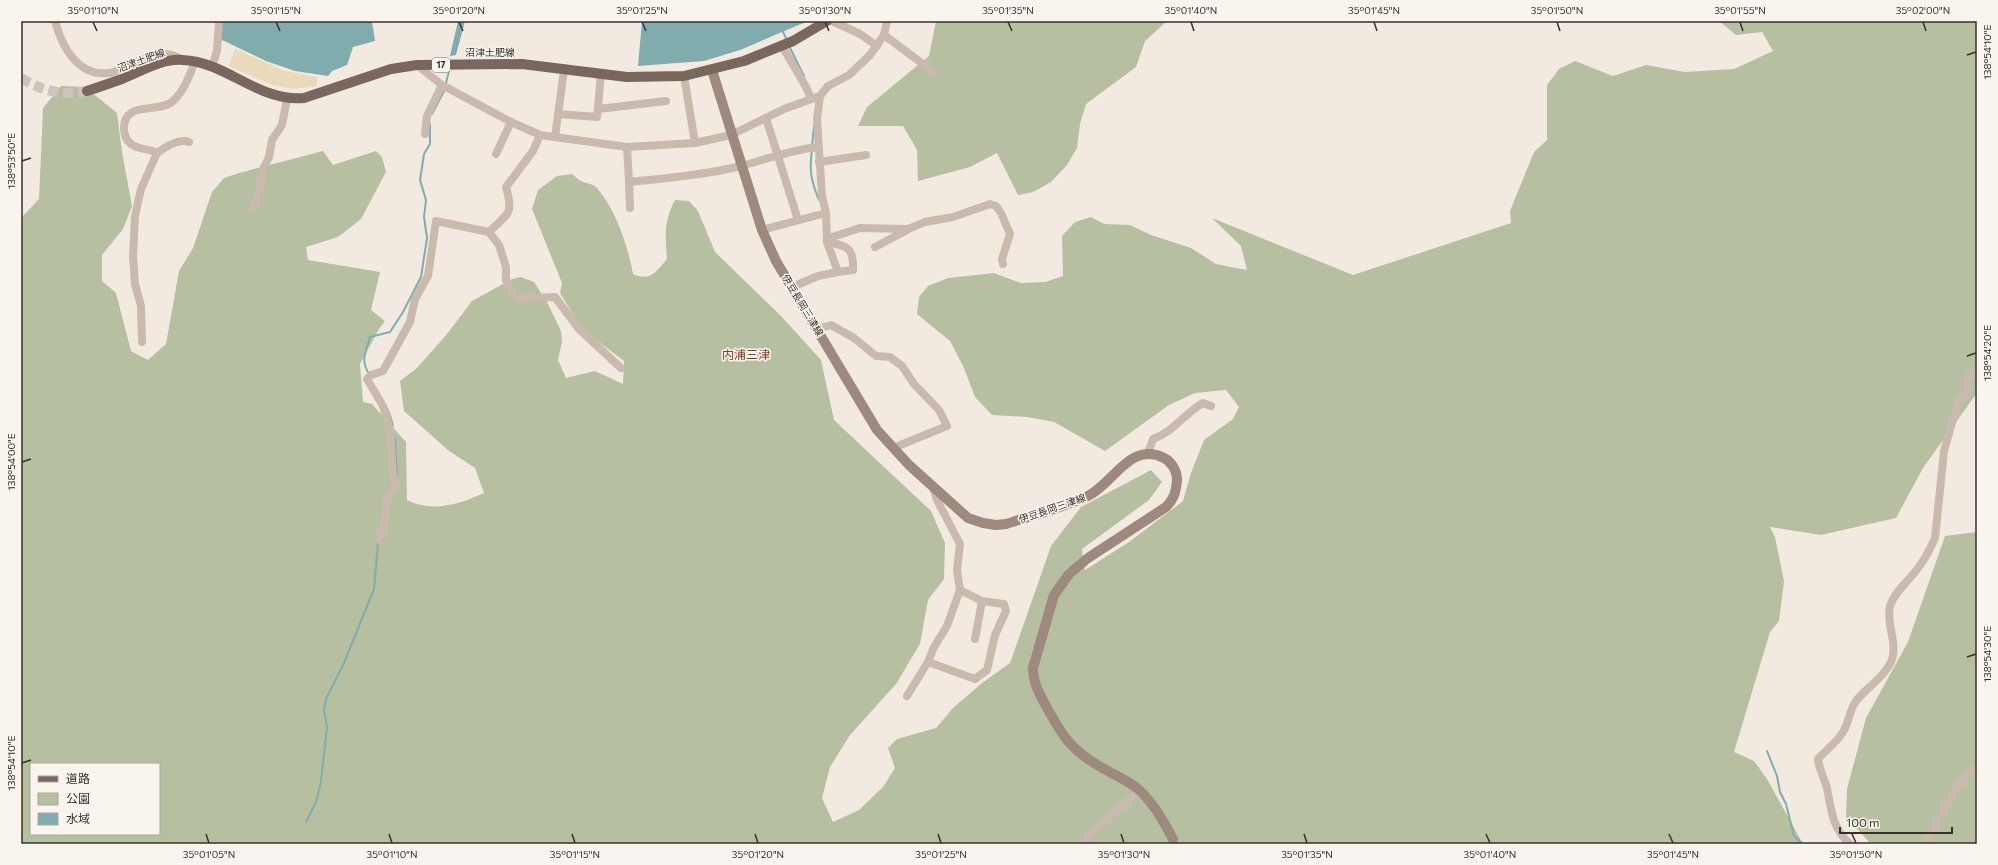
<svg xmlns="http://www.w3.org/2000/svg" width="1998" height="865" font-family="Commissioner,'Noto Sans JP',sans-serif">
<rect width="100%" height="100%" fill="#f2eae1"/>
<g fill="#b6c0a1" fill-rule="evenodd">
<polygon points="936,21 1167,21 1145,41 1136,67 1086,104 1080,124 1077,148 1067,165 1051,182 1033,192 1018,195 997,153 970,167 918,181 917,150 903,126 858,126 867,107 929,56"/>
<path d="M1719 21H1977V393L1923 468 1896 518 1821 535 1770 527 1775 537 1784 581 1779 621 1770 632 1734 752 1754 761 1767 779 1803 844H21V218L39 199 43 108 61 86 85 87 117 113 122 152 132 206 123 229 102 255V281L116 293 131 351 148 360 166 344 179 271 193 248 212 192 224 178 239 173 323 151 333 165 376 151 382 157 386 172 361 219 338 237 306 247 308 260 380 272 371 310 385 321 379 329 360 364 363 402 372 404 406 442 407 500C432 513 460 504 484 493L475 468 449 451 404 411 400 381 417 368 447 334 472 301 512 279 521 277 534 282 548 304 561 331 562 342 558 360 566 378 595 371 623 384 624 361 582 329 560 293 562 283 532 209 538 190 557 176 572 174C575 176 578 180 581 181 587 184 593 183 598 189 616 211 628 246 633 274 650 282 656 272 667 259 665 237 664 220 675 200L689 201 698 211 715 252 782 317 821 360 834 420 931 511 945 543 944 579 928 600 920 644 896 684 850 735 830 767 822 798 833 822 859 810 883 787 895 768 888 748 897 739 936 728 953 708 982 683 1010 663 1051 546 1081 507 1151 470 1162 482 1149 500 1082 549 1085 570 1129 542 1183 501 1191 473 1204 440 1233 419 1239 407 1226 390 1195 393 1169 405 1105 451 1054 422 1027 417 992 415 975 397 964 368 950 341 917 314 919 297 928 286 948 278 994 273 1021 283 1045 282 1063 276 1062 236 1075 222 1091 217 1104 224 1130 225 1151 235 1191 248 1216 264 1247 270 1241 246 1212 218 1353 275 1511 223 1510 211 1534 152 1547 140V85L1559 69 1575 61 1613 76 1646 65 1685 72 1734 69 1773 51 1762 32 1736 35ZM31 764H159V834H31Z"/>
<polygon points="1977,532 1977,844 1871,844 1846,817 1847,789 1866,718 1908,642 1945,536"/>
</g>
<polygon fill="#ead9ba" points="235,49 285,71 317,77 317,86 293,89 272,85 229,66"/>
<g fill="#81acad">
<polygon points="221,21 372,21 375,41 353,47 347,65 332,71 328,76 295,71 266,61 220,39"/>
<polygon points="458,21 465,21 456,55 450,56"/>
<polygon points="642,21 808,21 740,50 704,61 638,66"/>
</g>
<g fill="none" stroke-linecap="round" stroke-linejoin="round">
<g stroke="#81acad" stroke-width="2">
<polyline points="783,32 787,40"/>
<polyline points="789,46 804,76"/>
<polyline points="446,83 449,71"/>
<polyline points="432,114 444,91"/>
<polyline points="812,146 814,126"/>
<path d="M812 150C809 170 811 181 819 200"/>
<path d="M369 374C360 359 366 353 370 337L390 332 403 312 421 277 427 238 424 217 426 200 420 180 424 154 430 144V124"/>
<polyline points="388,410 393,425"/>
<polyline points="395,439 397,476"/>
<polyline points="1767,751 1777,776 1780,792 1786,804 1794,836 1803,844"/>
<polyline points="306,822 316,802 321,782 327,727 324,710 326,699 344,663 374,589 378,542"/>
</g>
<path stroke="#cdc5bd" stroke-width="10" stroke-dasharray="10 5" stroke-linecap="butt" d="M21 78C42 91 63 96 87 91"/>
<g stroke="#c9baad" stroke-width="8">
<path d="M55 21C62 47 78 77 109 73 113 73 117 70 121 69 141 61 161 47 181 59"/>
<polyline points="832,21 860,34 877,46"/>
<polyline points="884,35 935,73"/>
<polyline points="782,46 806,87 811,99"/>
<polyline points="417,65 442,85 511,122 540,135 627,147 695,143 731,135 784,109 820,96 828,86 849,75 870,55 884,35 887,21"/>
<polyline points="212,67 217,51 219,21"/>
<polyline points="684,76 695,143"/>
<polyline points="598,109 666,101"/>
<polyline points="558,114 597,117 601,74"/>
<polyline points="766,118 798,220"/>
<polyline points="425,134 427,116 442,85"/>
<path d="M540 135 533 151 506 187C514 215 508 213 489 232L499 245 506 267V280L518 299 555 297 579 329 621 368"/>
<polyline points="555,137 564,70"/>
<path d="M627 147 629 182C666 178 704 175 741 166 767 159 791 150 818 147"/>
<path d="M157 153C165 147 179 138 189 142"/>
<polyline points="496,154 511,122"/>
<polyline points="819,162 866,155"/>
<polyline points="629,182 630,208"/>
<polyline points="253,207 259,194 263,169 269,157 272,140 282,125 287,99"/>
<polyline points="762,230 826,213"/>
<polyline points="829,238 860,228 908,229 925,222 953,217 990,204 996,206 1001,213 1010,234 1002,259 1003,264"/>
<path d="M827 242C847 246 854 247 853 270L838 272"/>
<polyline points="875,247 907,230"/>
<polyline points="792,287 818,276 838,272 827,242 826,213 822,196 817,119 820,96"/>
<polyline points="817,329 831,325 854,338 876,356 890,357 902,366 914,384 939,410 947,426 893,448"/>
<path d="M142 342 141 306 135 284 133 256 135 216 141 189 157 153C149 148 138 150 131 144 126 140 124 133 124 128 124 100 159 114 173 101 184 91 190 75 195 61"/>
<path d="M1148 453 1153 439C1173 432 1184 414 1203 403L1211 406"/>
<polyline points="378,539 384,526 387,498 396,488 393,476 390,429 383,406 367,379 371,375 383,371 410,322 415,299 428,276 436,221 489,232"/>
<polyline points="975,639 982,601"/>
<polyline points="928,662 975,679 987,670 995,635 1006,611 1004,604 982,601 960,590"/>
<polyline points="907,696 928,662 934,647 947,626 960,590 957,570 960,544 937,500 933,487"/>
<polyline points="1084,844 1087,837 1140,790"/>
<path d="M1850 844C1832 829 1831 808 1827 788 1824 778 1819 769 1818 759 1826 750 1837 742 1843 732 1849 723 1849 711 1856 701 1866 688 1891 672 1893 655 1896 638 1886 623 1890 606 1894 593 1907 582 1915 572 1923 562 1930 550 1935 538L1944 451 1958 402 1967 392 1965 380 1976 369"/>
<path d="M1923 844 1928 839C1942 814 1953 784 1977 767"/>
</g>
<path stroke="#9d897e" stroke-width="10" d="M712 70 762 230 776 261 877 430 909 465 968 518 983 523 996 525 1006 524C1033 515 1062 508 1088 496 1114 483 1130 441 1164 458 1172 462 1177 471 1177 480 1176 492 1174 499 1166 507L1088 558 1069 574 1054 595 1033 668C1033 683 1040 695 1047 708 1062 735 1070 749 1099 766 1112 774 1126 779 1138 789 1153 802 1164 822 1173 839"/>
<path stroke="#79665d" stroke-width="10" d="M87 91C99 87 111 83 122 79 140 72 162 58 183 60 227 62 258 102 304 98L391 69 417 65 522 64 627 77 684 76 744 61 793 41 827 21"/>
</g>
<path fill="none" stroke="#382f2b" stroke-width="1.5" d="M93 22 97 31M276 22 280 31M459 22 463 31M642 22 646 31M825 22 829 31M1008 22 1012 31M1191 22 1194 31M1374 22 1377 31M1557 22 1560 31M1740 22 1743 31M1923 22 1926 31M1967 55 1976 52M22 161 31 158M1967 356 1976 353M22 462 31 459M1967 657 1976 654M22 763 31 760M206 834 209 843M389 834 392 843M572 834 575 843M755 834 758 843M938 834 941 843M1121 834 1124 843M1304 834 1307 843M1486 834 1490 843M1669 834 1673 843M1852 834 1856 843"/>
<g text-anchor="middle" stroke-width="3" stroke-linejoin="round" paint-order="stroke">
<rect fill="#f9f4ed" stroke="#726a65" stroke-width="1" x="432" y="58" width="18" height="14" rx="3"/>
<g font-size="9" font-weight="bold" fill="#382f2b">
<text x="441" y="68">17</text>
</g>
<g font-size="10" fill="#382f2b" stroke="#f9f4ed">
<text x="490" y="56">沼津土肥線</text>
<text transform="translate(141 60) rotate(-20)" y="4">沼津土肥線</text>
<text transform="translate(803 305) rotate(59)" y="4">伊豆長岡三津線</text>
<text transform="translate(1052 508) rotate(-19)" y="4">伊豆長岡三津線</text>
</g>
<g font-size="12" fill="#823e2a" stroke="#f9f4ed">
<text x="746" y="359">内浦三津</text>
</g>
</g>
<rect width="1998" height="865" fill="none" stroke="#f9f4ed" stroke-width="44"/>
<rect x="30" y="763" width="130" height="72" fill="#f9f4ed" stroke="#aca59f"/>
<rect x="38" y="776" width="20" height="6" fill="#79665d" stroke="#aca59f"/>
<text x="66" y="783" font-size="12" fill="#382f2b">道路</text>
<rect x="38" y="793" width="20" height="12" fill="#b6c0a1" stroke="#aca59f"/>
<text x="66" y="803" font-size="12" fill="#382f2b">公園</text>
<rect x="38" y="813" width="20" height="12" fill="#81acad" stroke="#aca59f"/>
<text x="66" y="823" font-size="12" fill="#382f2b">水域</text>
<path d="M1840 827v6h112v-6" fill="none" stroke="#382f2b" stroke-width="2"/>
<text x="1846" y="827" font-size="12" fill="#382f2b" stroke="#f9f4ed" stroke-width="3" paint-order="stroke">100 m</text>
<rect x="22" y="22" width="1954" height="821" fill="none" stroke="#382f2b" stroke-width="1.5"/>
<g font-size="10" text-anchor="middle" fill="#382f2b">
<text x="93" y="14">35°01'10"N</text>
<text x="276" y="14">35°01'15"N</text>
<text x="459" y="14">35°01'20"N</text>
<text x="642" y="14">35°01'25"N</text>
<text x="825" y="14">35°01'30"N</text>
<text x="1008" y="14">35°01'35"N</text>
<text x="1191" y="14">35°01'40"N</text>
<text x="1374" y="14">35°01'45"N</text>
<text x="1557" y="14">35°01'50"N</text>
<text x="1740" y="14">35°01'55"N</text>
<text x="1923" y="14">35°02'00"N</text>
<text transform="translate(1987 52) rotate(-90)" y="4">138°54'10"E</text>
<text transform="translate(11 161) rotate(-90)" y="4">138°53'50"E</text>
<text transform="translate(1987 353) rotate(-90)" y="4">138°54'20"E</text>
<text transform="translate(11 462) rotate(-90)" y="4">138°54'00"E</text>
<text transform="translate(1987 654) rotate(-90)" y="4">138°54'30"E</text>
<text transform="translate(11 763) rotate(-90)" y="4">138°54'10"E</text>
<text x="209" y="858">35°01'05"N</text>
<text x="392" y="858">35°01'10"N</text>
<text x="575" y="858">35°01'15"N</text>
<text x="758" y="858">35°01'20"N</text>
<text x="941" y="858">35°01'25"N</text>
<text x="1124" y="858">35°01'30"N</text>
<text x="1307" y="858">35°01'35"N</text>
<text x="1490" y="858">35°01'40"N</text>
<text x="1673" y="858">35°01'45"N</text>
<text x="1856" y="858">35°01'50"N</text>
</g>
</svg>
